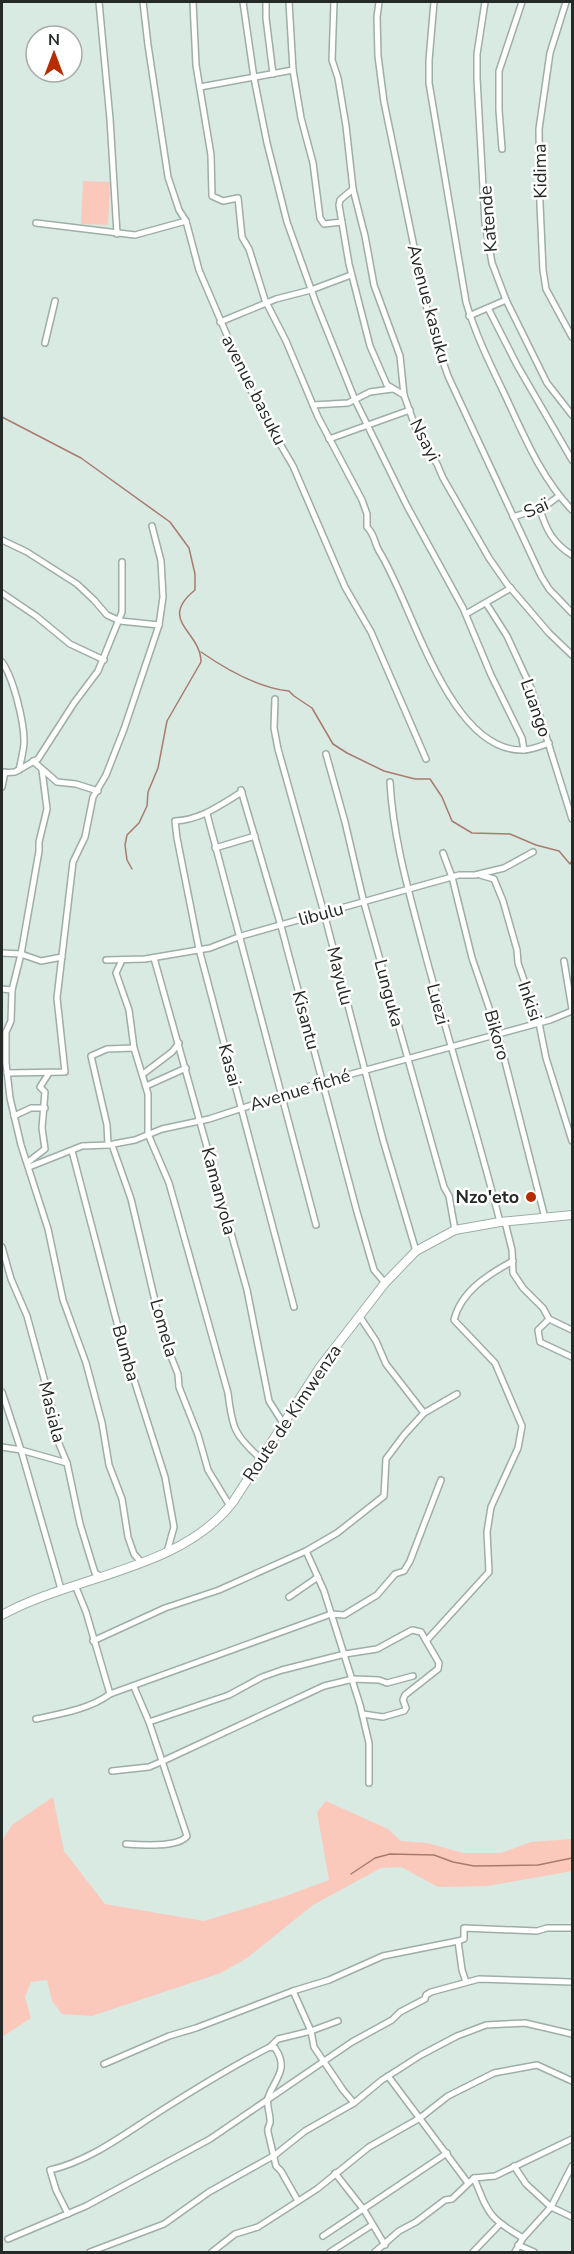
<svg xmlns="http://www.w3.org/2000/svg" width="574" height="2254" font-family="'Nunito Sans',sans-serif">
<rect width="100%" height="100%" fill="#d9eae2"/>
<g fill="#fac9bc">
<polygon points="83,181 110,182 108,225 81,224"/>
<polygon points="53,1797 64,1851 105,1904 204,1921 283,1897 329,1880 317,1812 326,1801 388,1829 401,1841 427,1843 463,1853 501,1853 531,1842 572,1839 572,1871 488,1886 438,1887 401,1867 381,1868 313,1905 247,1958 221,1973 92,2016 62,2014 52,2001 47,1980 31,1982 25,1997 31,2018 2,2037 2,1841 12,1825"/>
</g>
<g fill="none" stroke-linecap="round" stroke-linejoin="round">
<g stroke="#a97b6f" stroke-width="1.5">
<path d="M2 417 81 458 170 522 189 548 195 574V590C157 621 201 631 201 662L167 721 158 768 148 792 147 806 139 823 127 835 125 845 127 860 132 869"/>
<path d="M201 652C227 670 258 688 289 691L294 696 312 708 333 744 347 753 384 771 415 779H430L442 797 452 821 472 833 510 834 536 845 559 851 570 864 572 861"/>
<polyline points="351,1874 375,1858 390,1854 434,1855 453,1862 474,1866 538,1865 572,1858"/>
</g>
<g stroke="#9eaea7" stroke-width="8">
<g id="street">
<polyline points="99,2 110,119 117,234"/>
<polyline points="143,2 148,45 168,177 179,210 186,221 199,270 247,382 262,413 293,466 345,587 371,632 426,759"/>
<path d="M193 2 196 65 211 155 212 196 223 201 238 198 242 237 249 249 265 300 286 341 318 417 362 500 367 514V527C375 535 374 542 379 551 412 602 448 752 523 750 531 750 541 746 549 743"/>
<polyline points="243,2 254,78 267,143 287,222 316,303 355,400 407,506 463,608 491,675 522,738 524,750"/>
<polyline points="266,2 266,18 273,74"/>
<polyline points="289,2 293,70 301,118 313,163 320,218 324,224 342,222"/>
<polyline points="334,2 332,60 338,78 346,126 353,189 365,236 374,285 400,356 404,395 415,426 421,440 437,464 443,478 489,558 507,584 549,633 572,655"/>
<polyline points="379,2 377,17 378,56 384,102 430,324 448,376 541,576 549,589 572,613"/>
<path d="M434 2 429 60V83L466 302C475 333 489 362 503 391 523 433 540 477 572 510"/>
<polyline points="485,2 477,54 477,79 485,223 492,263 506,300 547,383 572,415"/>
<polyline points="566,2 550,53 539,129 540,204 543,270 546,289 572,337"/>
<polyline points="200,87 293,70"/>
<polyline points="502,149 499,110 499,71 522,2"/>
<polyline points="353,189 340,200 339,205 349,264 370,346 387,385 404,395"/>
<polyline points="36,223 135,235 186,221"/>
<polyline points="488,308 517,365 572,460"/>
<polyline points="469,316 506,300"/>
<polyline points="220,322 276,299 311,290 351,275"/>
<polyline points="45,343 55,301"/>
<polyline points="313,405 348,403 370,392 392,389"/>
<polyline points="329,439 410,410"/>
<path d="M540 509C546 530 553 543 572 555"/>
<polyline points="513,517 544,507 559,496"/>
<polyline points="2,540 27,552 77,584 94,600 107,615 120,621 159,625"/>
<polyline points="2,593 36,616 70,644 104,660"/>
<polyline points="486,603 507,636 531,688 572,819"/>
<polyline points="466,614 511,588"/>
<path d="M2 662C13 677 24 721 24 741 24 750 21 760 19 770"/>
<polyline points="275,699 274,728 278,749 324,913 383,1140 416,1251"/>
<polyline points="326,754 345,822 364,903 444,1187 449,1196 455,1230"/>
<polyline points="33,761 57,782 76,784 98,791"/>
<polyline points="42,770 47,809 39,842 39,851 21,954 12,990 11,1021 6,1032 6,1063 10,1098 21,1145 48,1229 63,1300 86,1363 102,1423 109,1465 122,1499 128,1537 134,1554 141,1562"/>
<polyline points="2,773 15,772 38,759 74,703 98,671 122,612 122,562"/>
<path d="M390 782C393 837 408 889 422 942 447 1036 476 1128 500 1222"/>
<polyline points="2,787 5,772"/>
<polyline points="241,790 281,926 357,1212 374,1270 385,1283"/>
<path d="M242 792C220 805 201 820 175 821L177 838 199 949 294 1307"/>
<polyline points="207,814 316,1225"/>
<polyline points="215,848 255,836"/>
<polyline points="443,853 452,877 472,958 498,1034 545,1218"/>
<polyline points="480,875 494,879 503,901 517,950 518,963 539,1023 546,1058 572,1141"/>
<polyline points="2,953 21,954 41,961 62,957"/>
<polyline points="154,958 247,1290 269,1401 283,1423"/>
<polyline points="106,960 145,959 210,948 241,936 459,875 475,875 504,868 533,852"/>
<path d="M122 960 116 973 129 1010 134 1048 148 1094V1134L169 1183 228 1393C232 1427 234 1435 260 1458"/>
<polyline points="564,961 572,1009"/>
<polyline points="2,989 12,990"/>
<polyline points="7,1073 65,1072 57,998 73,862 85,837 93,797 106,775 124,729 159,625 163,597 161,561 152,526"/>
<polyline points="143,1074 172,1052 179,1043"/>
<polyline points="146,1086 186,1068"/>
<polyline points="14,1116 31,1108 45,1108"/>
<polyline points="108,1145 107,1125 91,1056 107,1049 134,1048"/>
<polyline points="112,1145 131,1199 164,1339 178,1374 179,1387 198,1435 208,1470 230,1506"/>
<polyline points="72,1151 122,1342 165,1477 174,1527 167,1552"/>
<polyline points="28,1162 45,1149 42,1128 45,1092 40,1087 49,1073"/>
<polyline points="29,1167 82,1146 108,1145 135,1140 162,1129 209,1119 322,1082 550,1020 572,1011"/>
<polyline points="505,1222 512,1250 513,1273 523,1288 543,1308 549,1319 572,1330"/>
<polyline points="2,1247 11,1279 27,1316 57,1426 57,1439 67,1463 80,1524 95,1573 100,1576"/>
<polyline points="360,1317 376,1341 386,1364 424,1413"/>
<polyline points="549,1319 538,1330 540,1342 572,1357"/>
<polyline points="2,1392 21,1450 61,1589"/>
<polyline points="2,1447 21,1450 67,1463"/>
<polyline points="306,1551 324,1591 360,1705 369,1743 369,1783"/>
<polyline points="75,1585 86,1612 110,1694"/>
<polyline points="289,1597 318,1577"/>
<path d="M427 1640 489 1572 487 1532 491 1507 518 1448 522 1426 495 1363 454 1320C461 1291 489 1274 513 1261"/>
<polyline points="93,1641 165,1608 219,1590 306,1551 337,1533 384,1496 386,1459 404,1435 424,1413 457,1394"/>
<path d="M36 1719C60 1714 90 1709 110 1694L331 1614 344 1615 377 1595 395 1574 404 1571 410 1561 441 1480"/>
<polyline points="149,1722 229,1695 262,1677 282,1670 345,1654 377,1649 412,1630 421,1632 439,1663 438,1669 405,1695 403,1700 406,1708 404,1711 383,1717 363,1714"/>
<polyline points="112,1771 149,1767 163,1761 324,1686 353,1679 379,1680 387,1683 413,1676"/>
<path d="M126 1844C140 1845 178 1848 187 1836L149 1722 134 1687"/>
<polyline points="466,1982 462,1970 458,1941 464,1939 464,1928 537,1931 547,1928 572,1928"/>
<polyline points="293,1991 311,2031 314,2047 343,2090 354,2103"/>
<path d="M270 2047 275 2048C290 2070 274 2079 268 2098 266 2106 271 2115 270 2123 269 2126 267 2128 268 2132L276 2166 281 2171 298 2201"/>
<polyline points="104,2064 169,2036 196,2028 293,1991 329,1980 383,1956 458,1941"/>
<polyline points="388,2076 468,2183"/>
<polyline points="514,2166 526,2184 551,2207 572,2217"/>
<polyline points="335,2173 364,2210 385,2245"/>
<path d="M474 2178C489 2215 489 2218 523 2238"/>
<path d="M68 2214 56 2190 50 2170C90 2161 126 2133 159 2112 195 2089 232 2066 270 2047L278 2039 311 2031 338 2021"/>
<polyline points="323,2236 447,2153"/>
<polyline points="8,2239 86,2206 210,2139 352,2042 392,2020 400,2012 425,1999 426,1995 431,1992 479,1979 572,1982"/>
<polyline points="518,2245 534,2252"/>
<polyline points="90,2252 164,2224 209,2192 275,2155 305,2131 354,2103 382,2080 421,2055 457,2036 486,2025 525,2023 572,2034"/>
<polyline points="212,2252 235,2234 258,2227 317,2189 369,2147 420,2118 448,2096 494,2073 537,2065 572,2081"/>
<polyline points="330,2252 372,2225"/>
<polyline points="375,2252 399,2231 416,2222 445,2200 452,2199 474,2178 495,2176 572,2139"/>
<polyline points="473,2252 500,2224"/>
<polyline points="515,2252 523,2238 551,2207 572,2166"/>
</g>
</g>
<g stroke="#9eaea7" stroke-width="10">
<path id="secondary" d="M2 1615C74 1575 181 1570 233 1502L320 1367 385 1283 416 1251 455 1230 500 1222 572 1215"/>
</g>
<use href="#street" stroke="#fff" stroke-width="5"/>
<use href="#secondary" stroke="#fff" stroke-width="8"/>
</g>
<circle fill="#b72d03" stroke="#fff" stroke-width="2" cx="531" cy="1197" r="6"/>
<g text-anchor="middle" stroke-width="5" stroke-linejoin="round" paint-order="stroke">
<g font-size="18" fill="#232a27" stroke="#fff">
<text transform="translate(540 171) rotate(-91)" y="6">Kidima</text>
<text transform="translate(488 219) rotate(-95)" y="6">Katende</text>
<text transform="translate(429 304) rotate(75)" y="6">Avenue kasuku</text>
<text transform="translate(254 390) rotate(63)" y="6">avenue basuku</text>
<text transform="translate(425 440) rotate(63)" y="6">Nsayi</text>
<text transform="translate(536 508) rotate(-24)" y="6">Saï</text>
<text transform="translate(536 708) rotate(71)" y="6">Luango</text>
<text transform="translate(321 914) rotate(-15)" y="6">libulu</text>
<text transform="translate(340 976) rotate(76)" y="6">Mayulu</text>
<text transform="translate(389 993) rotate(75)" y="6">Lunguka</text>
<text transform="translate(530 1001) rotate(71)" y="6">Inkisi</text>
<text transform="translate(438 1004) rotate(75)" y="6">Luezi</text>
<text transform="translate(306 1020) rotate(75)" y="6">Kisantu</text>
<text transform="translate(497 1035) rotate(74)" y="6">Bikoro</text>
<text transform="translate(230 1065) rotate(75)" y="6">Kasai</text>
<text transform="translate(300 1090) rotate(-17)" y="6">Avenue fiché</text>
<text transform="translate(219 1191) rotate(75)" y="6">Kamanyola</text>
<text transform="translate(164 1328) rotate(74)" y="6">Lomela</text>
<text transform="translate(126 1353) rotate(74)" y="6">Bumba</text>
<text transform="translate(52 1412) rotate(76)" y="6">Masiala</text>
<text transform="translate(292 1413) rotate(-56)" y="6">Route de Kimwenza</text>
</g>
<g font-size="18" font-weight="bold" fill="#232a27" stroke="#fff" text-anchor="end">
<text x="519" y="1203">Nzo'eto</text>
</g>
</g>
<rect width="574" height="2254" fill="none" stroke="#232a27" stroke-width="6"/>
<g transform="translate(54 54)"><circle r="28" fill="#ffffff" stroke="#a7aaa9" stroke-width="1.5"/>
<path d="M0-4.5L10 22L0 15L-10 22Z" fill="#b72d03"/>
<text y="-9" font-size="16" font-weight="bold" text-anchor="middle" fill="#232a27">N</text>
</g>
</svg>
